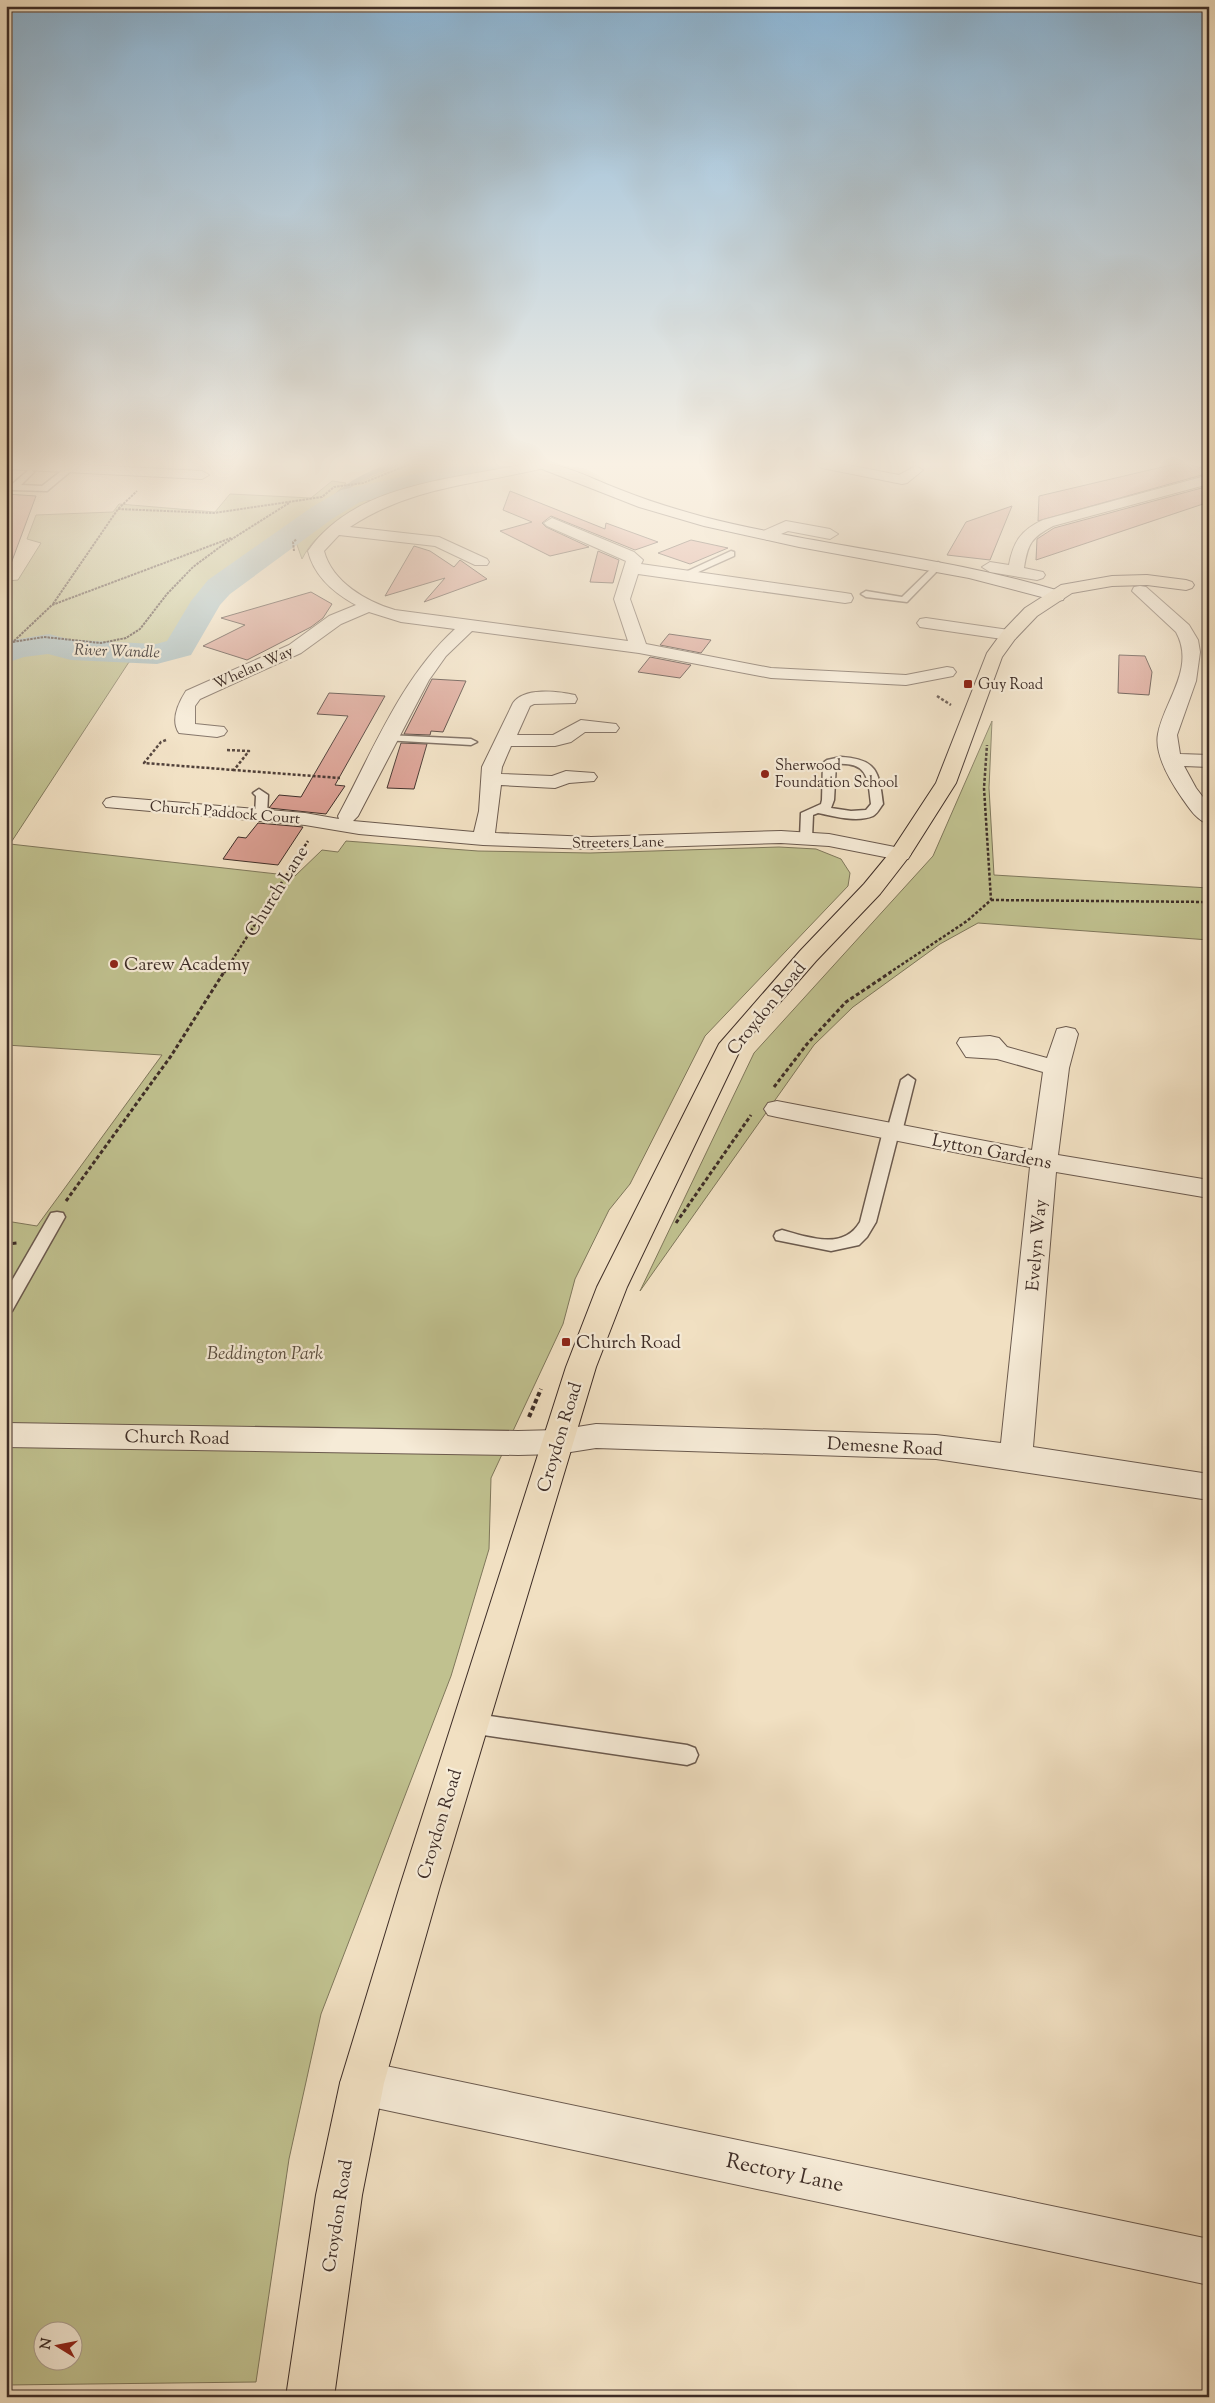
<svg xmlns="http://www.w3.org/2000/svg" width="1215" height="2403" font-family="'Sorts Mill Goudy',serif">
<rect width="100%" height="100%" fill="#f1e0c2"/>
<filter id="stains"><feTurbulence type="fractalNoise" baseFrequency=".004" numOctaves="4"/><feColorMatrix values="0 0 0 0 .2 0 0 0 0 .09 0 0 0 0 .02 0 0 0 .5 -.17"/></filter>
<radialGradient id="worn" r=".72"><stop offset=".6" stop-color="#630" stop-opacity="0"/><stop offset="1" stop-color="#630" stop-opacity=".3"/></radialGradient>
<g fill="#c0c18f" stroke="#7f775b" fill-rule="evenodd">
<polygon points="401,464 486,464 420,479 353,491 335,501 344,489"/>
<path d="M332 481 346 483 328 502 322 513 219 587 207 601 179 648 129 662 10 844 295 876 322 850 338 852 346 841 478 851 590 853 779 847 816 849 841 859 850 873 848 886 705 1036 630 1184 609 1210 575 1279 563 1324 491 1478 489 1549 451 1676 321 2014 289 2159 256 2382 6 2385V1221L37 1226 162 1055 6 1045V584L8 581 18 580 41 543 27 539 36 515 113 512 119 504 215 512 230 494 311 498ZM42 2330H72V2360H42Z"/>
<path d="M366 500 373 501C345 515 316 531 302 559L296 542 352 503Z"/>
<polygon points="992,721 989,788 994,875 1209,888 1209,940 978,923 940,944 853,1007 814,1045 640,1291 754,1053 933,856"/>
</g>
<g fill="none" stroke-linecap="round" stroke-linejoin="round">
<path stroke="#798282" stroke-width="5" d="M322 513C340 486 366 474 396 464"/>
<polygon fill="#a1babe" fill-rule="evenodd" points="462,464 511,464 507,470 360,502 332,519 230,594 220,605 191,655 157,664 71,660 48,654 24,657 6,663 6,641 49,634 72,640 156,644 167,641 191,601 208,580 312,507 341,490"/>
</g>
<g fill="#d99d90" stroke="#3e2d27">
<polygon points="1175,464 1187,464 1209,470 1209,473 1038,521 1039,496"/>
<polygon points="1209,486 1209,502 1036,560 1037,539 1054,528"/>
<polygon points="510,491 605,529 606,523 658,542 635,550 551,516 542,523 546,527 589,547 550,556 500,531 532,522 503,510"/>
<polygon points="6,494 36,496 9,569 6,568"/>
<polygon points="1012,506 990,560 947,555 966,522"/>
<polygon points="691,540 728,548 690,564 658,553"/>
<polygon points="414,546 430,551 454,567 460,560 487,579 424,602 445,578 385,596"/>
<polygon points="598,551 619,560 613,583 590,582"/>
<polygon points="311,592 332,604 323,618 311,627 247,660 203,646 245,625 221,618"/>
<polygon points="669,634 711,640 701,653 660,645"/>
<polygon points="1119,655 1145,656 1152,672 1149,695 1118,693"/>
<polygon points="650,657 691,665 680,678 638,672"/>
<polygon points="432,679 466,681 443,732 431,731 430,735 404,734"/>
<polygon points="329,693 385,696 335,785 345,786 326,814 269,808 279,795 301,797 348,716 317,714"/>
<polygon points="401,743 427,744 414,789 387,788"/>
<polygon points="258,823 303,827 278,865 223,859 238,837 246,838"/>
</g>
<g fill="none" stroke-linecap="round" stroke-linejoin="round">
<g stroke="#6b5a4e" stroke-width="3">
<g id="service">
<polygon points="69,465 73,468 72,470 47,491 13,490 9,487 30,469 34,472 21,485 42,486"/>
<polygon points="731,551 734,552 734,556 685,578 677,576"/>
<polygon points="938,562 943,565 941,567 907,602 866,597 861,594 866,591 902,597"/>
<polygon points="388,735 471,739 477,742 471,745 384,740 382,738"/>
<path d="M841 757C877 759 879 772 883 804 880 808 877 814 873 816 857 823 833 816 818 813L813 815 812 838 810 841H802L800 838 801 813 821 804 822 800 823 763 827 760ZM836 764C868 762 868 778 871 804L866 810 851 811 831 808 834 800Z"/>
<polygon points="259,789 268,795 267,815 261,819 255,815 256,796 253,793"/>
<path d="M908 1075 915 1080 902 1132 898 1136 876 1222 867 1237 859 1245 831 1251 776 1240 774 1236 776 1232 782 1230C808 1237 843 1251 860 1222L883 1131 888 1127 901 1080Z"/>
<polygon points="57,1212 63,1213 65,1217 12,1311 6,1313 6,1291 51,1213"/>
<polygon points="470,1713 687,1745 695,1748 698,1755 695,1762 687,1765 470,1733 462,1730 459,1723 462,1716"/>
</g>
</g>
<g stroke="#6b5a4e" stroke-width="2">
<g id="minor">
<polygon points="6,464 67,464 202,471 209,475 202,479 6,469"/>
<path d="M525 464H550L548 467C477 485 414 485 350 527L439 537 487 559 489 562 487 565H475L435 546 339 535 324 551C332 582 367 602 395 610L628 641 614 599 626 561 547 526 544 523 552 518 634 552 643 560 641 564 845 593 851 594 853 598 851 602 845 603 638 574 630 599 646 644 771 668 906 675 947 667 953 668 956 672 953 676 906 685 771 678 639 653 472 631 446 656 429 680 358 816 353 821 474 832 479 811 482 767 513 703C524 687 558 691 575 695L577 699 575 703 534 704 530 706 517 735H553L581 720 616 724 619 728 616 732H585L571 742 555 746H511L502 767 501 774 552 776 566 771 594 773 597 777 594 781 569 783 555 788 501 785 495 833 591 837 781 831 829 834 900 848 908 849 911 854 908 859 900 860 829 846 781 843 591 849 483 845 359 834 305 825 106 807 103 803 106 799 113 797 305 813 339 819 338 816C372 753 401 678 455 629L401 622 369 612 341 624 301 653 200 699 195 706V724L224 727 227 731 224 735 217 737 179 733C170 720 179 702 186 691L289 645 329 616 356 605C334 593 314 576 308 551 355 483 453 480 525 464Z"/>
<polygon points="815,464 842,464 899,475 916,466 923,470 907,483 902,484 822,468"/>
<path d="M1209 475V484L1053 526C1031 538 1028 543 1024 568L1043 572 1045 575 1043 578 1037 580 990 572 982 567 990 562 1009 565C1013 542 1021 530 1043 520Z"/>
<polygon points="786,521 830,529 838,534 830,539 788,531 767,540 759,535 761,532"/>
<path d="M1140 586 1146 587 1189 625 1198 640 1200 652 1196 681 1177 735 1180 754 1209 755V767L1184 766 1196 788 1209 805V824C1197 821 1189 808 1182 798 1171 782 1154 755 1158 734 1164 701 1196 668 1176 632L1132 591 1134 587Z"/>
<polygon points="926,618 1009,630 1015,631 1018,635 1015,639 1009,640 920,627 917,623 920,619"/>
<polygon points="1066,1027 1075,1029 1078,1034 1069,1068 1058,1155 1209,1180 1209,1198 1056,1172 1033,1447 1209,1474 1209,1500 936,1459 596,1448 558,1454 518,1455 6,1447 6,1423 518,1431 558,1430 596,1424 936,1435 1001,1443 1030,1167 777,1117 768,1115 764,1109 768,1103 777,1101 1032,1150 1043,1072 997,1059 966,1057 957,1043 960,1038 990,1036 999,1038 1007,1047 1047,1058 1057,1029"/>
<polygon points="362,2061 1209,2239 1209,2285 362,2105 347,2098 340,2083 347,2068"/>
</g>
</g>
<g stroke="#3e2d27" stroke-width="2">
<path id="secondary" d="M535 464C564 462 593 480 621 490 648 501 675 509 704 517 822 547 945 556 1063 592L1065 596 1063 600 1057 601 969 578 799 547 704 526 639 507 537 467Z"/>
</g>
<g stroke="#3e2d27" stroke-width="2">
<polygon id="trunk" points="1147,575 1186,580 1192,582 1194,585 1192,588 1186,590 1147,585 1112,586 1072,593 1037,616 1015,639 1002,657 956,783 911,854 880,894 816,961 742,1046 627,1287 596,1367 440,1886 384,2083 362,2195 334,2397 286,2397 316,2195 340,2083 400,1886 566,1367 597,1287 719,1044 800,951 864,884 892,850 936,783 987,653 1003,631 1025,608 1061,585 1112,576"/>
</g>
<g stroke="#3e2d27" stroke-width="2" stroke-dasharray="2.5 1" stroke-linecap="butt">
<polyline points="118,509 214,513 322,497 334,487 363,483 410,464"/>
<polyline points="294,551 293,542 297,539"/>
<polyline points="53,604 118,509 137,491"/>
<polyline points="14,641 52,605 231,538"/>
<polyline points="6,643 44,637 101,643 126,638 140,629 167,594 193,567 224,544 289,503"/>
</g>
<g stroke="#3e2d27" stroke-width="2.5" stroke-dasharray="3 2" stroke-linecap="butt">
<polyline points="937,696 951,705"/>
<polyline points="166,740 161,742 144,763 234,770"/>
<polyline points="227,750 249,751 234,770 340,778"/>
<polyline points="991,900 1209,902"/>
<polyline points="224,973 308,841"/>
<polyline points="889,973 967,921 991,900 984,788 987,745"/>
</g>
<g stroke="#3e2d27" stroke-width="3" stroke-dasharray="4 2.5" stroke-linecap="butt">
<polyline points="774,1087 807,1044 846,1002 891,972"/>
<polyline points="66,1201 171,1056 224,972"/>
<polyline points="676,1223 751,1115"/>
<polyline points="6,1244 17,1243"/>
</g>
<polyline stroke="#3e2d27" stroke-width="4" stroke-dasharray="4.5 3" stroke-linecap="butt" points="529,1417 541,1389"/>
<use href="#service" fill="#f6ebd7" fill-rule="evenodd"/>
<use href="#minor" fill="#f6ebd7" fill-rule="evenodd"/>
<use href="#secondary" fill="#f6ebd7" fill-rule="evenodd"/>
<use href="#trunk" fill="#f1e0c2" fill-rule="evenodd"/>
</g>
<linearGradient id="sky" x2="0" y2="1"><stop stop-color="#8bb6d7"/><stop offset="0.58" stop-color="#f9f1e4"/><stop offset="1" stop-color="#f9f1e4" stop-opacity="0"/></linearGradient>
<rect width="1215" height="800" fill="url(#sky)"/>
<g fill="#8f2418" stroke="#f6ebd7" stroke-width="2">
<rect x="963" y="679" width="10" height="10" rx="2.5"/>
<circle cx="765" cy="774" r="5"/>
<circle cx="114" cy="964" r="5"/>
<rect x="561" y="1337" width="10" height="10" rx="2.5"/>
</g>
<g text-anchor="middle" stroke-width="4.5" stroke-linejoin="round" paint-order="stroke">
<g font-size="15" fill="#3e2d27" stroke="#f6ebd7">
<text transform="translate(253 667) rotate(-24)" y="5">Whelan Way</text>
<text transform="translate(225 812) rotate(5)" y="5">Church Paddock Court</text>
<text transform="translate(618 842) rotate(-1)" y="5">Streeters Lane</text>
</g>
<g font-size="15" fill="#3e2d27" stroke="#f6ebd7" text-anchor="start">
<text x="978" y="689">Guy Road</text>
<text x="775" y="770">Sherwood<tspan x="775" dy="17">Foundation School</tspan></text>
</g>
<g font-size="16" font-style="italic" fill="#57504d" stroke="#f6ebd7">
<text transform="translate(117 650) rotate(2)" y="6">River Wandle</text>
</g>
<g font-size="18" fill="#3e2d27" stroke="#f6ebd7">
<text transform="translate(276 891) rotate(-58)" y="6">Church Lane</text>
<text transform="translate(766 1008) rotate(-51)" y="6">Croydon Road</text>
<text transform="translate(992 1151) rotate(11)" y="6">Lytton Gardens</text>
<text transform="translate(1036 1245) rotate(-85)" y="6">Evelyn Way</text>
<text transform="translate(177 1437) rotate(1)" y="6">Church Road</text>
<text transform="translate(559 1437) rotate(-73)" y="6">Croydon Road</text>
<text transform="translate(885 1446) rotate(3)" y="6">Demesne Road</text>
<text transform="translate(439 1824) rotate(-73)" y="6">Croydon Road</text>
<text transform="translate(337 2216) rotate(-81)" y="6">Croydon Road</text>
</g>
<g font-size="18" fill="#3e2d27" stroke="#f6ebd7" text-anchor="start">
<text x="124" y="970">Carew Academy</text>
<text x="576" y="1348">Church Road</text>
</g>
<g font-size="18" font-style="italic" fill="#584b3c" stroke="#f6ebd7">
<text x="265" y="1359">Beddington Park</text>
</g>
<g font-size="21" fill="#3e2d27" stroke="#f6ebd7">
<text transform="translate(785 2172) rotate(12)" y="7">Rectory Lane</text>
</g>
</g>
<rect width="1215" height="2403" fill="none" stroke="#f1e0c2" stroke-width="25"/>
<rect x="8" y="8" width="1200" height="2388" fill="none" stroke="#3e2d27" stroke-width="2.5"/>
<rect x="12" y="12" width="1190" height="2378" fill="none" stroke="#3e2d27"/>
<g transform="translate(58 2346) rotate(280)"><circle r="24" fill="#f6ebd7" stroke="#ac9f91"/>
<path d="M0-4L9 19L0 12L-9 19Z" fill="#8f2418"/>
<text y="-8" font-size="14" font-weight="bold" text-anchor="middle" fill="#3e2d27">N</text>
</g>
<rect width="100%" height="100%" filter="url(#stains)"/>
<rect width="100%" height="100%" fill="url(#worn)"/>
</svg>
